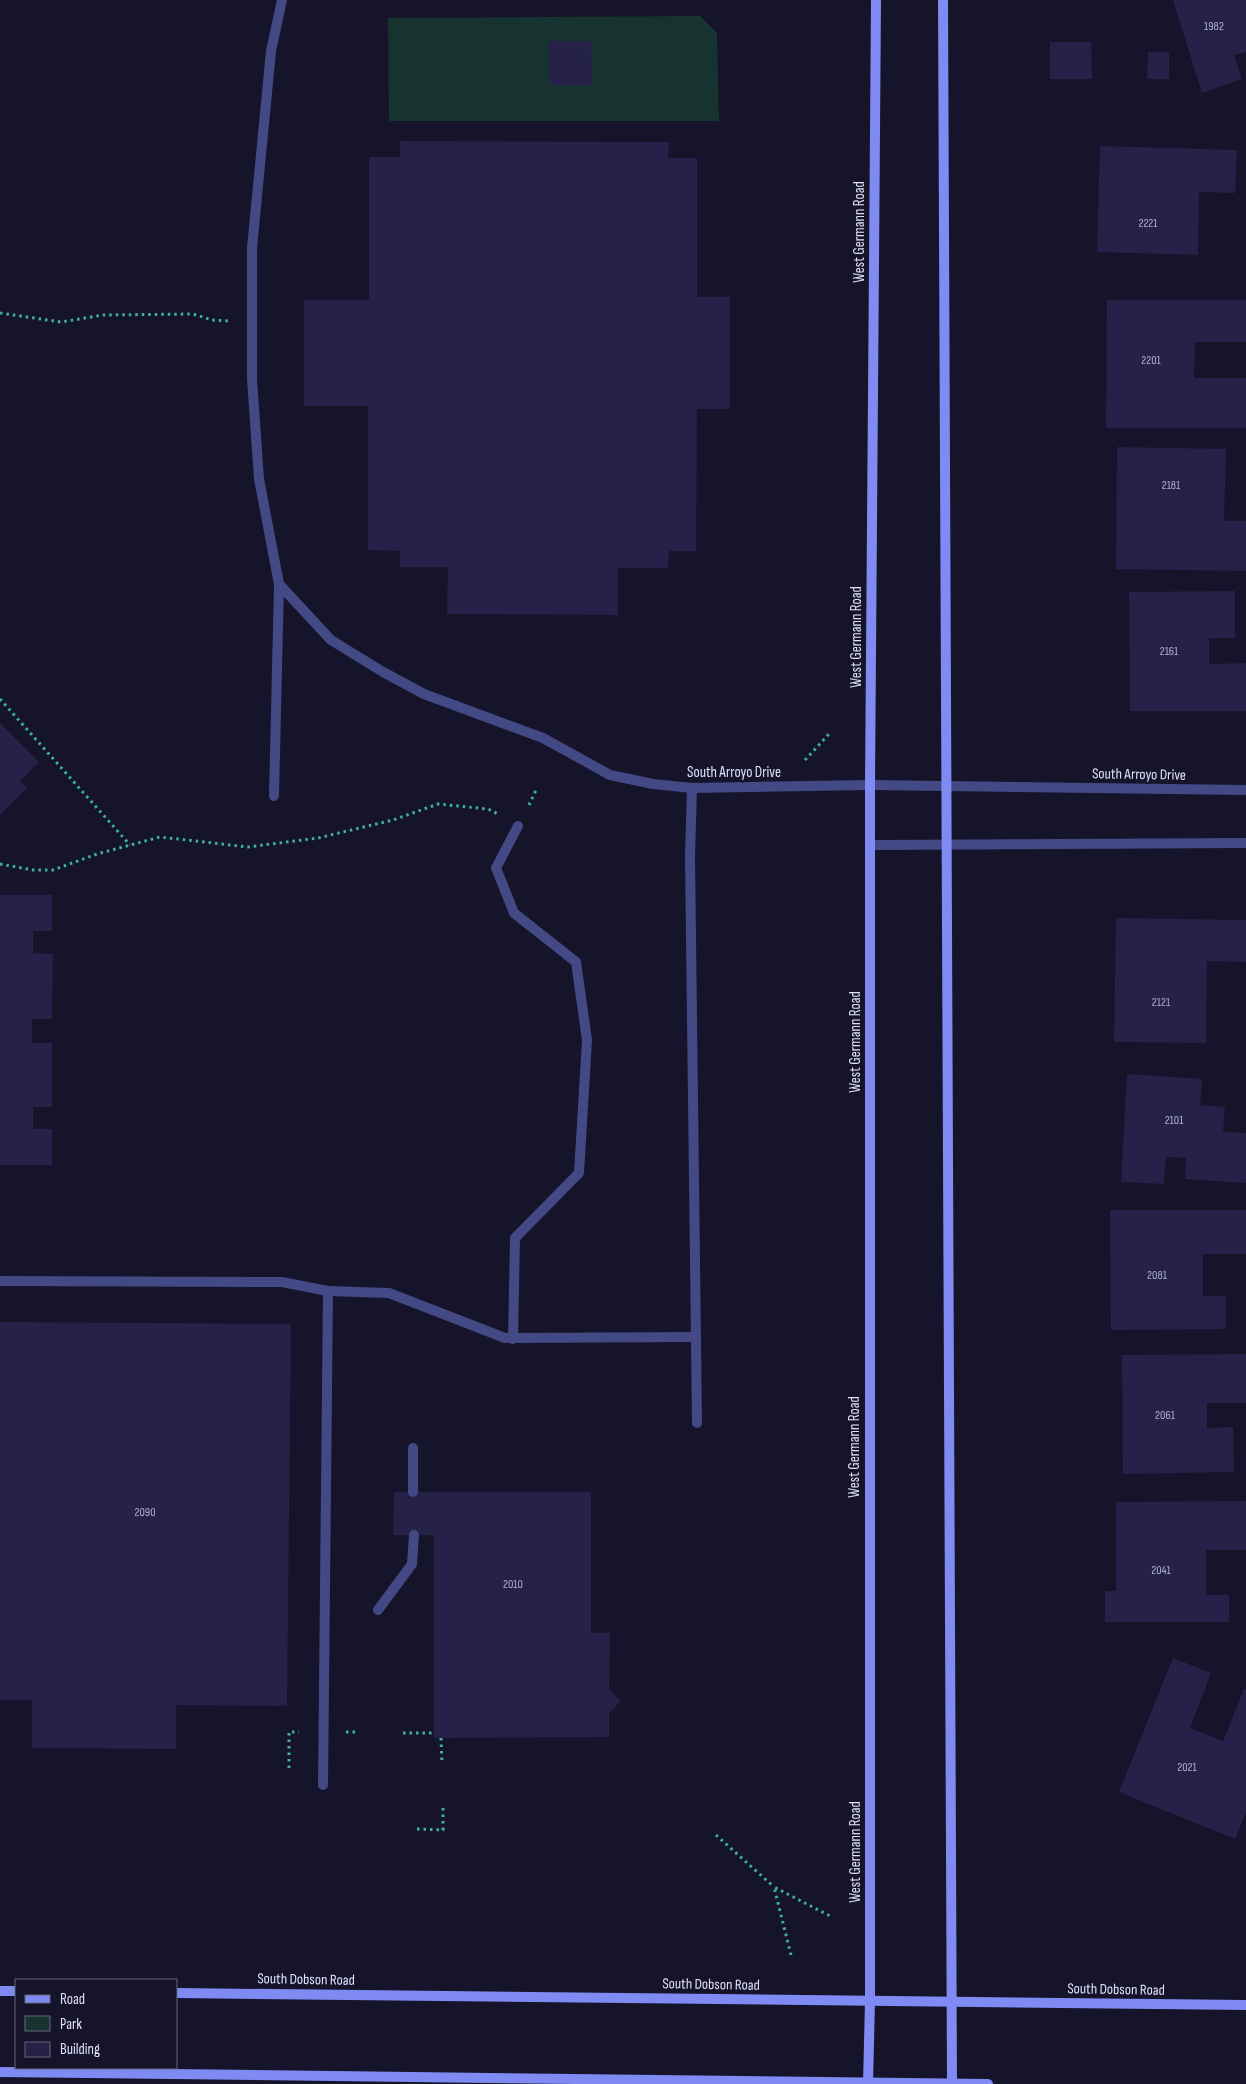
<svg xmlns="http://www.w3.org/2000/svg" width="1246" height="2084" font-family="'Sofia Sans Condensed',sans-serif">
<rect width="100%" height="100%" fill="#15142a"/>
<polygon fill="#17332f" points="700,16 717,33 719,121 389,121 388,18"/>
<g fill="#252149">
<polygon points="1173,0 1246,0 1246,52 1234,55 1242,79 1202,93"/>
<polygon points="549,41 591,41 592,85 550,85"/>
<polygon points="1050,42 1091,42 1092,79 1050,79"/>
<polygon points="1148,52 1169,52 1169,79 1147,79"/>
<polygon points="400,141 669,142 668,158 697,158 697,297 730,297 730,409 697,409 696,551 669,551 668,568 618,568 618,615 447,614 448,567 400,567 400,551 368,550 368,406 304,406 304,300 369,300 369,157 400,157"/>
<polygon points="1100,146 1237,150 1235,193 1199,192 1198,255 1097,252"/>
<polygon points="1107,300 1246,300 1246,342 1195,342 1194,378 1246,378 1246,428 1106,428"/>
<polygon points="1117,447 1226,449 1224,521 1246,521 1246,571 1116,569"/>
<polygon points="1235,591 1235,638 1209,638 1209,664 1246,663 1246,711 1130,711 1129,592"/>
<polygon points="0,723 39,762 20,781 27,788 0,815"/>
<polygon points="0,895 52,895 52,931 33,931 33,953 53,954 52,1019 32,1019 32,1043 52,1043 52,1107 33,1107 33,1129 52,1129 52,1165 0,1165"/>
<polygon points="1116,918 1246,920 1246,962 1207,961 1206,1043 1114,1042"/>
<polygon points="1127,1074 1202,1079 1200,1105 1225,1107 1223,1132 1246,1133 1246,1183 1185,1179 1186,1158 1166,1157 1164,1184 1121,1182"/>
<polygon points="1110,1210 1246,1210 1246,1254 1203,1254 1203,1296 1226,1296 1226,1329 1111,1330"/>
<polygon points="0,1322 291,1324 287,1706 176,1705 176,1749 32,1748 32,1700 0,1700"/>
<polygon points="1246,1354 1246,1403 1207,1403 1207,1428 1233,1427 1234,1472 1123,1474 1122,1355"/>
<polygon points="394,1492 591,1492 591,1633 610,1633 609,1689 621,1701 609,1713 609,1737 434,1738 434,1535 393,1535"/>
<polygon points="1246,1501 1246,1550 1206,1550 1206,1595 1229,1595 1229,1622 1105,1622 1105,1591 1116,1591 1116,1502"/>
<polygon points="1173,1658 1211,1673 1190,1728 1223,1741 1244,1689 1246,1690 1246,1812 1235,1839 1119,1792"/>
</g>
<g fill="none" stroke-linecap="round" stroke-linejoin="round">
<g stroke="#3db39e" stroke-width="3" stroke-dasharray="2.5 4" stroke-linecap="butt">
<polyline points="0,313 61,322 103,315 193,314 212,320 230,321"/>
<polyline points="0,699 130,845"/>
<polyline points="805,760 829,734"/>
<polyline points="529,805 537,788"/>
<polyline points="0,864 33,870 53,870 97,854 160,837 248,847 318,838 393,820 438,804 488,809 498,814"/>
<polyline points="346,1732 357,1732"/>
<polyline points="403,1733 434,1733"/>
<polyline points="441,1738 442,1764"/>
<polyline points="289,1768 289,1732 299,1732"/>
<polyline points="417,1829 443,1830 443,1806"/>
<polyline points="716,1835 774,1887"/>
<polyline points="791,1955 774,1887 832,1917"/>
</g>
<g stroke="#434984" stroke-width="10">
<polyline points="279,584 331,640 383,672 424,694 543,738 610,775 653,784 692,788 870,785"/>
<polyline points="692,788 690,856 697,1423"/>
<polyline points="274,796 279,584 259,479 252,379 252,248 271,51 282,0"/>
<polyline points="0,1281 282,1282 328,1291 389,1293 505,1338 696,1337"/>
<polyline points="513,1339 515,1238 579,1173 587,1040 576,962 514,913 496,868 518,826"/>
<polyline points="413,1448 413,1492"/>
<polyline points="378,1610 412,1564 414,1535"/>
<polyline points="323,1785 328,1291"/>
</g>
<g stroke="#434984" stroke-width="10">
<polyline points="870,785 1246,790"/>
<polyline points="871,845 1246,843"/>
</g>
<g stroke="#7f8af3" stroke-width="10">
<polyline points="943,0 952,2084"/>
<polyline points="0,1991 16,1991"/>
<polyline points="176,1993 1246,2005"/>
<polyline points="0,2072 988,2084"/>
<polyline points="868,2084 870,2001 870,785 876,0"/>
</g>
</g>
<g text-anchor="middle" stroke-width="5" stroke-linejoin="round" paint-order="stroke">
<g font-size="12" fill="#b1b0cf">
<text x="1214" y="30">1982</text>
<text x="1148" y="227">2221</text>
<text x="1151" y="364">2201</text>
<text x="1171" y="489">2181</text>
<text x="1169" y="655">2161</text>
<text x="1161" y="1006">2121</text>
<text x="1174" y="1124">2101</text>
<text x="1157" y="1279">2081</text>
<text x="1165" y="1419">2061</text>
<text x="145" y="1516">2090</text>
<text x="1161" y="1574">2041</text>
<text x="513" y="1588">2010</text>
<text x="1187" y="1771">2021</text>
</g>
<g font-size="15" fill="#e0e0fc" stroke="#15142a">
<text transform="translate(859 232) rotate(-90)" y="5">West Germann Road</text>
<text transform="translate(856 637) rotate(-90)" y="5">West Germann Road</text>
<text x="734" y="777">South Arroyo Drive</text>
<text transform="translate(1139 774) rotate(1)" y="5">South Arroyo Drive</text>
<text transform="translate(855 1042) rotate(-90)" y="5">West Germann Road</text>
<text transform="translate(854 1447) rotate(-90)" y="5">West Germann Road</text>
<text transform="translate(855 1852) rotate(-90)" y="5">West Germann Road</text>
<text transform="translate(306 1979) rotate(1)" y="5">South Dobson Road</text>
<text transform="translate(711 1984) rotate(1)" y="5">South Dobson Road</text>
<text transform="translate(1116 1989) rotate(1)" y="5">South Dobson Road</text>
</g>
</g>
<rect x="15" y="1979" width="162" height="90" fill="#15142a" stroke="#66667e"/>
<rect x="25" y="1995" width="25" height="8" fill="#7f8af3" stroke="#66667e"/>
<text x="60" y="2004" font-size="15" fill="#e0e0fc">Road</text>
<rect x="25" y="2016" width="25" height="15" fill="#17332f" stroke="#66667e"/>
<text x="60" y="2029" font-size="15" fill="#e0e0fc">Park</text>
<rect x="25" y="2042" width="25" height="15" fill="#252149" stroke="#66667e"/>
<text x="60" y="2054" font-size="15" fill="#e0e0fc">Building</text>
</svg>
